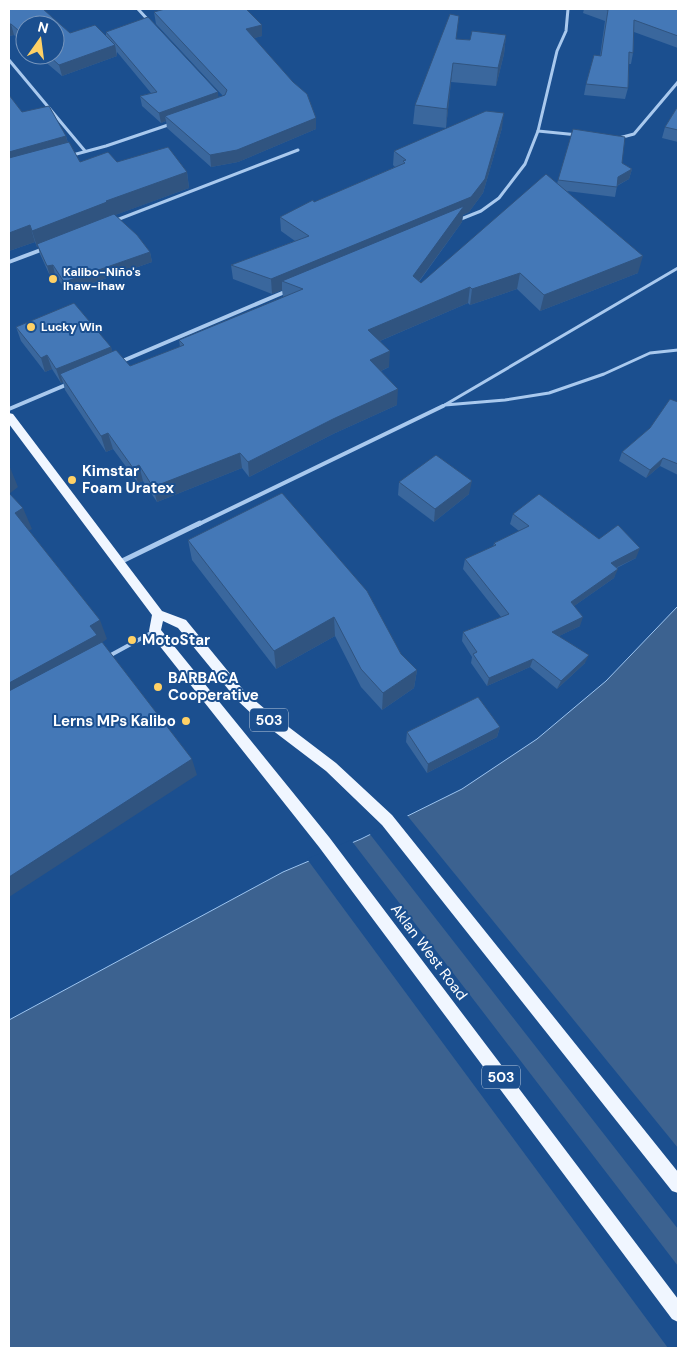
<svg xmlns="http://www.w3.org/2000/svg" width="687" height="1357" font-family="'DM Sans',sans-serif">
<rect width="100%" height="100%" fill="#1b4f8f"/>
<polygon fill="#3c6290" stroke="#9cc4f0" points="678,606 678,1348 9,1348 9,1020 283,872 361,839 462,789 537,739 606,681"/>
<g fill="#1b4f8f">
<polygon points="406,814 678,1148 678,1229 369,833"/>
<polygon points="351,840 678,1266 678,1348 668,1348 307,859"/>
</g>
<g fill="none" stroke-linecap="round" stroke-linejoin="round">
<g stroke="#a9c9ee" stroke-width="3">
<polyline points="445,405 505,400 549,393 604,374 650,353 678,350"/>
<polyline points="443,406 678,268"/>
</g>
<polyline stroke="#a9c9ee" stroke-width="4" points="109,656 153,632"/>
<g stroke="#a9c9ee" stroke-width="3">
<polyline points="138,9 149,21"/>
<polyline points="9,60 85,151"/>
<polyline points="538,131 578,135"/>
<polyline points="619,138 634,134 678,82"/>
<polyline points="69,156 106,146 171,124"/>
<polyline points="114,221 298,150"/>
<polyline points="456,221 481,211 499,198 525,164 538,131 557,51 566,31 568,9"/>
</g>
<g stroke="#a9c9ee" stroke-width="4">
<polyline points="9,262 46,248"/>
<polyline points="120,362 287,291"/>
<polyline points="9,409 68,384"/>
<polyline points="197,525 443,406"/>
</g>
<polyline stroke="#a9c9ee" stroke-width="5" points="118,563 200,523"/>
<polygon fill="#f0f6ff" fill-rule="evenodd" points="9,413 13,414 162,611 186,620 245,692 265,709 336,763 392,815 678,1172 678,1193 672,1191 382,825 326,771 255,717 237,700 178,628 163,621 161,630 329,837 678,1299 678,1322 672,1319 319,847 151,635 149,631 152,615 9,424"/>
</g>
<g fill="#3a679d">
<polygon points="9,9 70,33 106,36 106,32 218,92 218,97 223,96 156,24 154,12 262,25 262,36 254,38 316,118 316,129 238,162 211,167 167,128 166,121 161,123 142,106 140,96 151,93 117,52 117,56 62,76 37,55 55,55 25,25 25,45 14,35 9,36"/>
<polygon points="584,9 678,9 678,48 634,32 633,53 631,64 629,64 628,88 625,99 584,95 586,84 600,56 605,21 583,13"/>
<polygon points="506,35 504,54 496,86 451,82 446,128 413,124 415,105 457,39 470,40"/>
<polygon points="678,106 678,142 662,138 665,127"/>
<polygon points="22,112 66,136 68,143 80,162 117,162 187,172 189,188 115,215 150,252 152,262 67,292 55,275 50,276 40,254 38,247 37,247 35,242 9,251"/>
<polygon points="502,128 483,193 469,212 463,215 462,222 419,282 421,283 557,184 558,180 622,163 632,169 629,179 617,186 615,197 567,191 638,273 540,311 517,289 470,305 468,303 380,341 389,367 381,371 397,405 333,434 249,477 242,468 157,502 143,481 138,483 113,449 106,452 65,390 63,382 61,383 52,369 45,372 21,341 16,327 111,347 112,352 130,366 180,347 179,340 283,297 282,290 272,294 233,279 231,265 295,241 281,231 280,217 395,167 393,165 394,151"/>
<polygon points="678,402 678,475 660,466 646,478 619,461 622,452 650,428"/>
<polygon points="399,482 469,494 434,522 398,495"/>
<polygon points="513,514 599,539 636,558 617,568 614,578 574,606 580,626 559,636 585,663 557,689 530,667 487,686 471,663 472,657 462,641 463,632 501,617 463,569 465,559 493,547 494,543 519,531 510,524"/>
<polygon points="188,540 401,654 417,670 414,688 382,710 361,687 335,636 276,669 192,560"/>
<polygon points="500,727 497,737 427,773 406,742 407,732"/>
</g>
<g fill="#305480">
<polygon points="9,24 11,24 14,35 9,36"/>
<polygon points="262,25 262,36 247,40 246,29"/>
<polygon points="506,35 504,54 496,86 498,68"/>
<polygon points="115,45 117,56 62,76 59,65"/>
<polygon points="453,63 451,82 446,128 447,109"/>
<polygon points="218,92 219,102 165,116 166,121 161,123 159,113"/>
<polygon points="504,113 502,128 483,193 469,212 463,215 462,222 411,292 282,281 282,290 272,294 271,279"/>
<polygon points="316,118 316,129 238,162 211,167 210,155"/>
<polygon points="66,136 70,152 9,170 9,152"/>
<polygon points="632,169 629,179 616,186 618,177"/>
<polygon points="187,172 189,188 110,217 37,247 32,231 106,201"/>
<polygon points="30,225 35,242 9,251 9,233"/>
<polygon points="150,252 152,262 67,292 64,282"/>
<polygon points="643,256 638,273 540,311 544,295"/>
<polygon points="53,265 55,275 50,276 47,266"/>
<polygon points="520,273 517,289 470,305 472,289"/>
<polygon points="470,287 468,303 368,346 368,330"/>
<polygon points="111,347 115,360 60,374 63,382 61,383 56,369"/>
<polygon points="390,351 389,367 370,376 370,360"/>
<polygon points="47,355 52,369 45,372 41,358"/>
<polygon points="398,389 397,405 333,434 249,477 248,462 333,419"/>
<polygon points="108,433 113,449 106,452 101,436"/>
<polygon points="240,453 242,468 157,502 153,487"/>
<polygon points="663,458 660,466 646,478 650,470"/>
<polygon points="9,465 18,487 9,494"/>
<polygon points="139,465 143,481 138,483 133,468"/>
<polygon points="472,481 469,494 434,522 435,509"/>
<polygon points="23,508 32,529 24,533 15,513"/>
<polygon points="640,548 636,558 607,572 611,563"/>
<polygon points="618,569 614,578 567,611 571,602"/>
<polygon points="334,617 335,636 276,669 274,651"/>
<polygon points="583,617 580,626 549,641 552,632"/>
<polygon points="100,620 107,639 9,706 9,683 90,626"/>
<polygon points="589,655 585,663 557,689 561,681"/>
<polygon points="533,659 530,667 487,686 489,678"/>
<polygon points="417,670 414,688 382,710 383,693"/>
<polygon points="500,727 497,737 427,773 428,764"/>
<polygon points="192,759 197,775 9,897 9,877"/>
</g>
<g fill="#4478b7" stroke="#305480">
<polygon points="9,9 43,9 70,33 95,25 115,45 59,65 48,55 55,55 55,25 25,25 25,36 11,24 9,24"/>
<polygon points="165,9 246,9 262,25 246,29 293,82 307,94 316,118 237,150 210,155 165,116 225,95 227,90 154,12"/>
<polygon points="604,9 678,9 678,36 634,20 633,53 629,52 628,88 586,84 594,55 601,56 608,10"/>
<polygon points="450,14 459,16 456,39 470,40 472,31 506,35 498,68 453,63 447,109 415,105"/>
<polygon points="148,17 218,92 159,113 140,96 157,92 106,32"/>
<polygon points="9,95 22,112 49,106 66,136 9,152"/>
<polygon points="678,106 678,130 665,127"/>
<polygon points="486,111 504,113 485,179 471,197 271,279 231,265 309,236 280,217 313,200 314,202 405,163 403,161 406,160 394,151"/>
<polygon points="573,129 625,137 622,163 632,169 618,177 617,187 558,180"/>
<polygon points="69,142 80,162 108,152 117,162 168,147 187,172 106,201 107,202 32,231 30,225 9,233 9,158"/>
<polygon points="546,174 643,256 544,295 520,273 472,289 470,287 368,330 390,351 370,360 398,389 333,419 248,462 240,453 153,487 139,465 133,468 108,433 101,436 60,374 116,350 130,366 184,345 179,340 303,289 282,281 464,206 413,276 421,283"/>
<polygon points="114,214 137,235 150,252 64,282 53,265 47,266 37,244"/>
<polygon points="74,303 111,347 56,369 47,355 41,358 16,327"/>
<polygon points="670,399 678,402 678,464 663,458 650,470 622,452 650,428"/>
<polygon points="436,455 472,481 435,509 399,482"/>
<polygon points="9,493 23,508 15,513 100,620 90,626 97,635 9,683"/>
<polygon points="282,493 367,591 401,654 417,670 383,693 361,669 334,617 274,651 188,540"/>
<polygon points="539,494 599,539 618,525 640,548 611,563 618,569 571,602 583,617 552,632 589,655 561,681 533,659 489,678 473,654 477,652 463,632 509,614 465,559 496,545 494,543 529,526 513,514"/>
<polygon points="102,642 192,759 9,877 9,691"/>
<polygon points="478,697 500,727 428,764 407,732"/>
</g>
<g fill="#ffd166" stroke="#1b4f8f" stroke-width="2">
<circle cx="53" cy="279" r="5"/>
<circle cx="31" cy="327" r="5"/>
<circle cx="72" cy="480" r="5"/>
<circle cx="132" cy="640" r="5"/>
<circle cx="158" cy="687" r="5"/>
<circle cx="186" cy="721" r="5"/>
</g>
<g text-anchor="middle" stroke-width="4" stroke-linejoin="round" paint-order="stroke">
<g font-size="12" font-weight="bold" fill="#fff" stroke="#1b4f8f" text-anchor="start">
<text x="63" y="276">Kalibo-Niño's<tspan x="63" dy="14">Ihaw-ihaw</tspan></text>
<text x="41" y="331">Lucky Win</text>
</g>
<g fill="#1b4f8f" stroke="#bbcadd" stroke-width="1">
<rect x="250" y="708.5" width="38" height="23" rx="4"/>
<rect x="482" y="1065.5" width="38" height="23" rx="4"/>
</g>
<g font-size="14" font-weight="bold" fill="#fff">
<text x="269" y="725">503</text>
<text x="501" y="1082">503</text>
</g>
<g font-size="15" font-weight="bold" fill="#fff" stroke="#1b4f8f" text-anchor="start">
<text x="82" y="476">Kimstar<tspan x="82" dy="17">Foam Uratex</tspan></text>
<text x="142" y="645">MotoStar</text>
<text x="168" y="683">BARBACA<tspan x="168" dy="17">Cooperative</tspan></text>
<text x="176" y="726" text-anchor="end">Lerns MPs Kalibo</text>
</g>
<g font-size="15" fill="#fff" stroke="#1b4f8f">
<text transform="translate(429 952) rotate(53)" y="5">Aklan West Road</text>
</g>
</g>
<rect width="687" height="1357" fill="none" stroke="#ffffff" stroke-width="20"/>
<g transform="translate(40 40) rotate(14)"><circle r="24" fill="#1b4f8f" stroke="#7695bc"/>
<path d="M0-4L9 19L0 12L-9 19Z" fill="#ffd166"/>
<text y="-8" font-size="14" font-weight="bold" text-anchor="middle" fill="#ffffff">N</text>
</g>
</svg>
